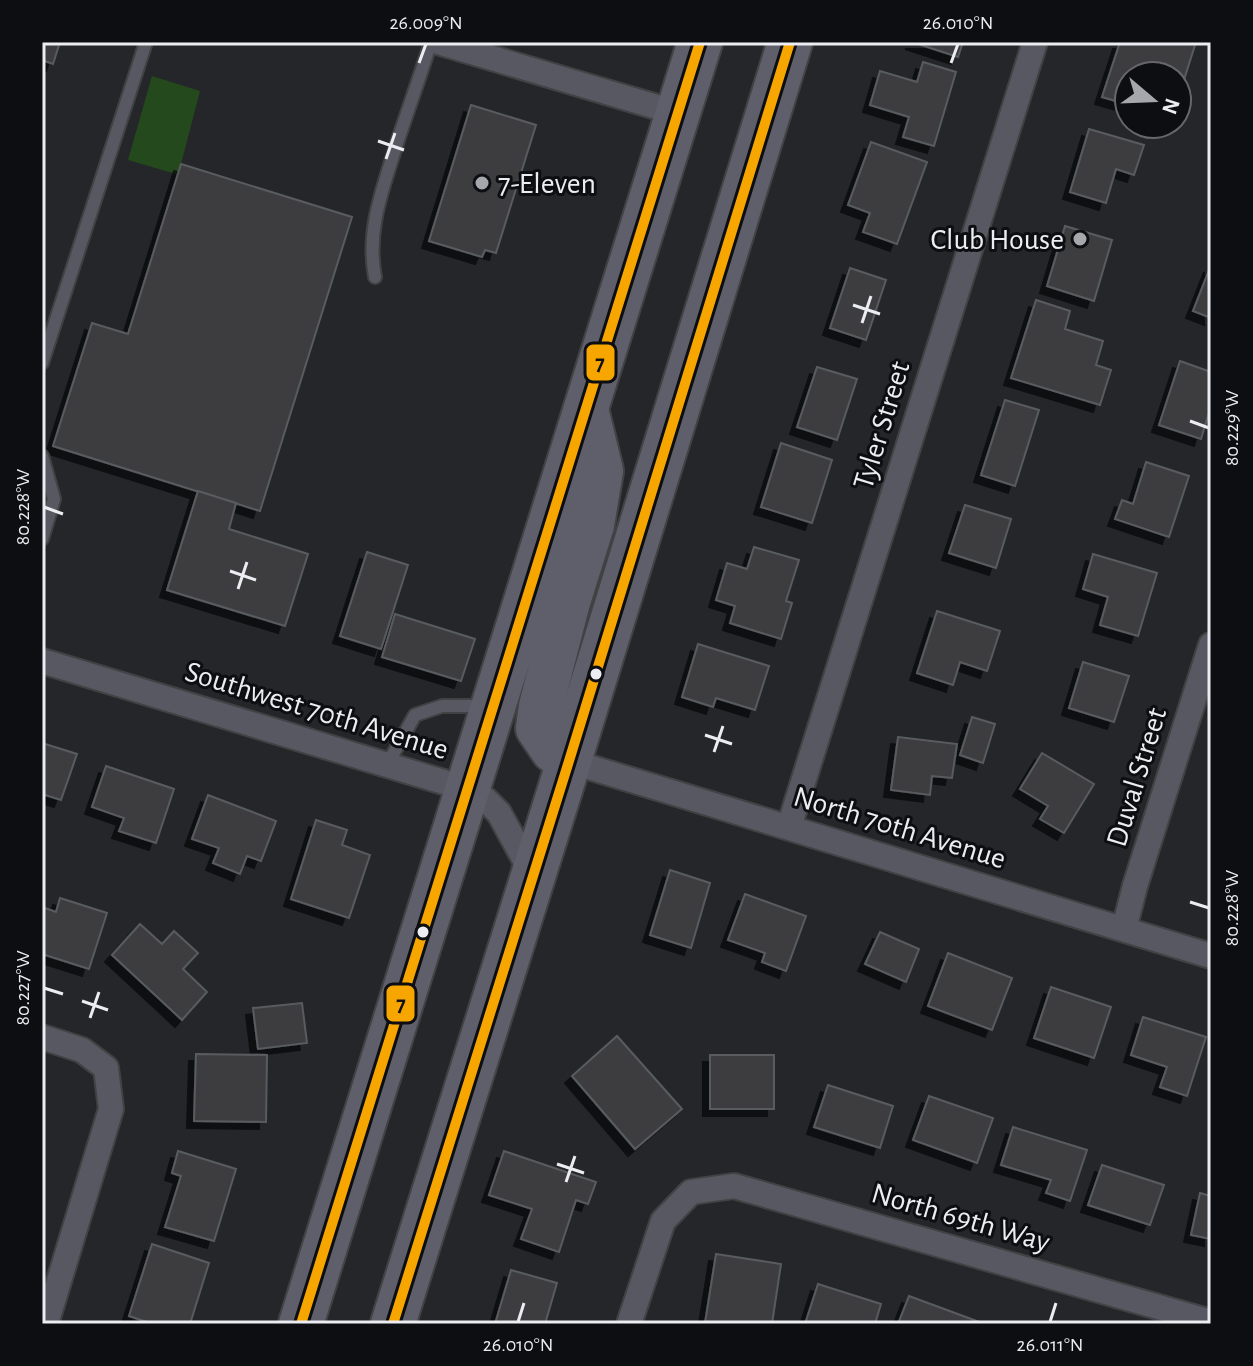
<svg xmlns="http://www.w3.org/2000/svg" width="1253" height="1366" font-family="'Alegreya Sans',sans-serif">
<defs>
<filter id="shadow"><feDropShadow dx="-7" dy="7" stdDeviation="0" flood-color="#0009"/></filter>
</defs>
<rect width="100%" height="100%" fill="#242629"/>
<polygon fill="#24491d" points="152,76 200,91 181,164 176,174 128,160"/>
<g fill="#3c3e40" stroke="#595b5e" stroke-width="2" filter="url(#shadow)">
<polygon points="42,42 60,42 53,64 42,60"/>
<polygon points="912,42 963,42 958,57"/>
<polygon points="1120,42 1196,42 1177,102 1177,76 1129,76 1129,105 1102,97"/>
<polygon points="923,62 956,72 934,146 903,137 909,117 870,105 880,71 917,82"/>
<polygon points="471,105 536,125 496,253 485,250 482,257 429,241"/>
<polygon points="1089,129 1144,145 1134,175 1116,169 1106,203 1070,192"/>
<polygon points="871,142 927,162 897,244 863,232 870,213 848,205"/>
<polygon points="181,164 352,217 260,511 53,446 92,323 128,334"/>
<polygon points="1065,226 1112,240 1094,301 1047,286"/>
<polygon points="1211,265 1211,318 1193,311"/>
<polygon points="850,268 886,280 866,340 830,328"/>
<polygon points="1036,300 1070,311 1065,329 1103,341 1096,365 1111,370 1100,405 1011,378"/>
<polygon points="1180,361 1211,372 1211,406 1201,439 1159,425"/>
<polygon points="817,367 857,379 837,440 797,427"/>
<polygon points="1005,400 1039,410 1015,486 981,475"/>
<polygon points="781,443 832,460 812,523 761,507"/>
<polygon points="1146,462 1189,476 1169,537 1115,519 1122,500 1133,504"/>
<polygon points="198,491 236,503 229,529 308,554 285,626 167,590"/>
<polygon points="965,505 1011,519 996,568 949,553"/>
<polygon points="754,547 799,560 786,601 792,603 781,639 730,623 735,606 716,600 727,563 747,569"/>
<polygon points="367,552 408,565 381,649 340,636"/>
<polygon points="1093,554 1157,573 1138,636 1100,625 1108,597 1083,589"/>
<polygon points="937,611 1000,631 987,671 960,662 953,685 917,673"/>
<polygon points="395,614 475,639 461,681 382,657"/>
<polygon points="698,644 769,666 755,710 716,698 713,707 682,697"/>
<polygon points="1083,662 1129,676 1114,722 1069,708"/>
<polygon points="972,717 995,724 983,763 960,755"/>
<polygon points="898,737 957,744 952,778 932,776 930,795 891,790"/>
<polygon points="42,743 77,754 61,800 42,794"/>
<polygon points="1042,753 1094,784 1064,833 1040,819 1048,806 1020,789"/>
<polygon points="106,766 174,789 156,843 119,831 124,818 92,807"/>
<polygon points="208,795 276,821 261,861 247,856 240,874 213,863 219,848 192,839"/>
<polygon points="316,820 347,830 342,845 370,855 349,918 291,899"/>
<polygon points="670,870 710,883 691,948 650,935"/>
<polygon points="745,894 806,916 786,971 762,962 765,953 728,940"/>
<polygon points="60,898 107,913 89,969 42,954 42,907 56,912"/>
<polygon points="140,924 162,944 174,931 198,953 183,969 207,992 182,1020 112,955"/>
<polygon points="880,932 919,949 906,982 865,964"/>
<polygon points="948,953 1012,978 992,1030 928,1006"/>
<polygon points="1051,987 1111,1007 1094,1058 1034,1038"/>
<polygon points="302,1003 307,1043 258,1049 253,1008"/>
<polygon points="1143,1017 1206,1037 1187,1096 1160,1087 1167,1067 1131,1055"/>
<polygon points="617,1036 682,1109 635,1149 572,1076"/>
<polygon points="196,1054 267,1055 266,1122 194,1121"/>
<rect x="710" y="1055" width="64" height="54"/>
<polygon points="828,1085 893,1106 880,1148 814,1127"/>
<polygon points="929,1096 993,1118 977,1163 913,1140"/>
<polygon points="1013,1127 1087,1150 1070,1201 1046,1193 1051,1180 1001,1165"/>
<polygon points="178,1151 236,1169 214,1241 165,1227 181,1176 172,1173"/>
<polygon points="504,1151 596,1182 588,1204 576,1200 559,1252 521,1239 532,1209 489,1195"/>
<polygon points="1102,1165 1164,1185 1150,1225 1088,1205"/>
<polygon points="1200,1193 1211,1196 1211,1239 1191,1235"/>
<polygon points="152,1244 209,1263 190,1324 153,1324 129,1316"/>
<polygon points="716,1254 781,1264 772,1324 705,1323"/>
<polygon points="511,1270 557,1283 545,1324 495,1324"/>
<polygon points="818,1284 881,1304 875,1324 805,1324"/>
<polygon points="909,1296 982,1323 981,1324 898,1324"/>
</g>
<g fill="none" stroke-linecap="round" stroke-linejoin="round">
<g stroke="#414244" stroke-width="16">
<g id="lane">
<path d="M375 277C366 230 383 188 397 143 408 110 420 76 431 42"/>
<polyline points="42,363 146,42"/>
<polyline points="42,456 54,499 42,539"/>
<polyline points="387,765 415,715 442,706 485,706"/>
</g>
</g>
<g stroke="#414244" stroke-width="28">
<g id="street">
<polyline points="438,42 677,113"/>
<polyline points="42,661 467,789 485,799 499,813 533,875"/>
<polyline points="569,761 1211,956"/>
<polyline points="789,827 1035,42"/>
<polyline points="1124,929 1135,886 1211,645"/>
<polyline points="42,1037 82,1050 106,1068 111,1109 46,1324"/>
<polyline points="629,1324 663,1221 691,1192 734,1186 1211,1322"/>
</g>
</g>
<g stroke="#414244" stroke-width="48">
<g id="highway">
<polyline points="569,761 553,750 538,728 541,706 568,602 592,525 601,471 586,409"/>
<polyline points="301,1324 700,42"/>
<polyline points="393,1324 569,761 790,42"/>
</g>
</g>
<use href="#lane" stroke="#575861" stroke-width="12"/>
<use href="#street" stroke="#575861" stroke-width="24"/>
<use href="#highway" stroke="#5e5f6a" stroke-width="44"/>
<g stroke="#0c0e11" stroke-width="16">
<g id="bus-1">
<polyline points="301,1324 700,42"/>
<polyline points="393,1324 569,761 790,42"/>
</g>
</g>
<use href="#bus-1" stroke="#f7a600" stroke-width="10"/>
</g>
<path fill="none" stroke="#ebedf2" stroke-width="3" d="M419 63 426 44M951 63 958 44M378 141 404 150M386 159 395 133M853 305 880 314M862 323 871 296M1190 421 1209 428M44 507 63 514M230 571 256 580M238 589 247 562M705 735 732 744M714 752 723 726M1190 902 1209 908M44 988 63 994M82 1001 108 1010M90 1018 99 992M557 1164 584 1173M566 1182 575 1156M518 1322 524 1303M1050 1322 1056 1303"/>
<g fill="#a5a7ac" stroke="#0c0e11" stroke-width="3">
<circle cx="482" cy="183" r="8"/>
<circle cx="1080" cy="239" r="8"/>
</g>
<g fill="#ebedf2" stroke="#0c0e11" stroke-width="3">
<circle cx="596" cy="674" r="7"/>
<circle cx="423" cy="932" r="7"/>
</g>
<g text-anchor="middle" stroke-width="6" stroke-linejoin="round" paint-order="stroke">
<g font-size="30" fill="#ebedf2" stroke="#0c0e11" text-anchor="start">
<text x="498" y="193">7-Eleven</text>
<text x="1064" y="249" text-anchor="end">Club House</text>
</g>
<g font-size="30" fill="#ebedf2" stroke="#0c0e11">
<text transform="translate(881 425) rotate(-73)" y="10">Tyler Street</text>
<text transform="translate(317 710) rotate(17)" y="10">Southwest 70th Avenue</text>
<text transform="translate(1136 777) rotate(-73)" y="10">Duval Street</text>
<text transform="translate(900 827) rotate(17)" y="10">North 70th Avenue</text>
<text transform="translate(961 1217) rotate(16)" y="10">North 69th Way</text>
</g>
</g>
<g stroke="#0c0e11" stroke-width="3">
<rect x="585" y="343" width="31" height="39" rx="8" fill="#f7a600"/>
<rect x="385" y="984" width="31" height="39" rx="8" fill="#f7a600"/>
</g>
<g font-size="22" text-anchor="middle" font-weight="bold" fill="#111">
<text x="600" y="370">7</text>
<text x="401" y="1011">7</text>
</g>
<rect width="1253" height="1366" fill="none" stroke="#0c0e11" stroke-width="88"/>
<g transform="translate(1153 100) rotate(109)"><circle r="38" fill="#0c0e11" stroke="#65676b" stroke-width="2"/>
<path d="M0-6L14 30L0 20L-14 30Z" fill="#a5a7ac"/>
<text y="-12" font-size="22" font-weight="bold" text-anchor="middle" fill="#ebedf2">N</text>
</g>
<rect x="44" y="44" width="1165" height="1278" fill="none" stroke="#ebedf2" stroke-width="3"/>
<g font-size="20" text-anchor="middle" fill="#ebedf2">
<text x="426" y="29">26.009°N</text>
<text x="958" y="29">26.010°N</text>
<text transform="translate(1231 428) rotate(-90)" y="7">80.229°W</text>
<text transform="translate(22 507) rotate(-90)" y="7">80.228°W</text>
<text transform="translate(1231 908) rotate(-90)" y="7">80.228°W</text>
<text transform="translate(22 988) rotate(-90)" y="7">80.227°W</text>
<text x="518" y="1351">26.010°N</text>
<text x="1050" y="1351">26.011°N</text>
</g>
</svg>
